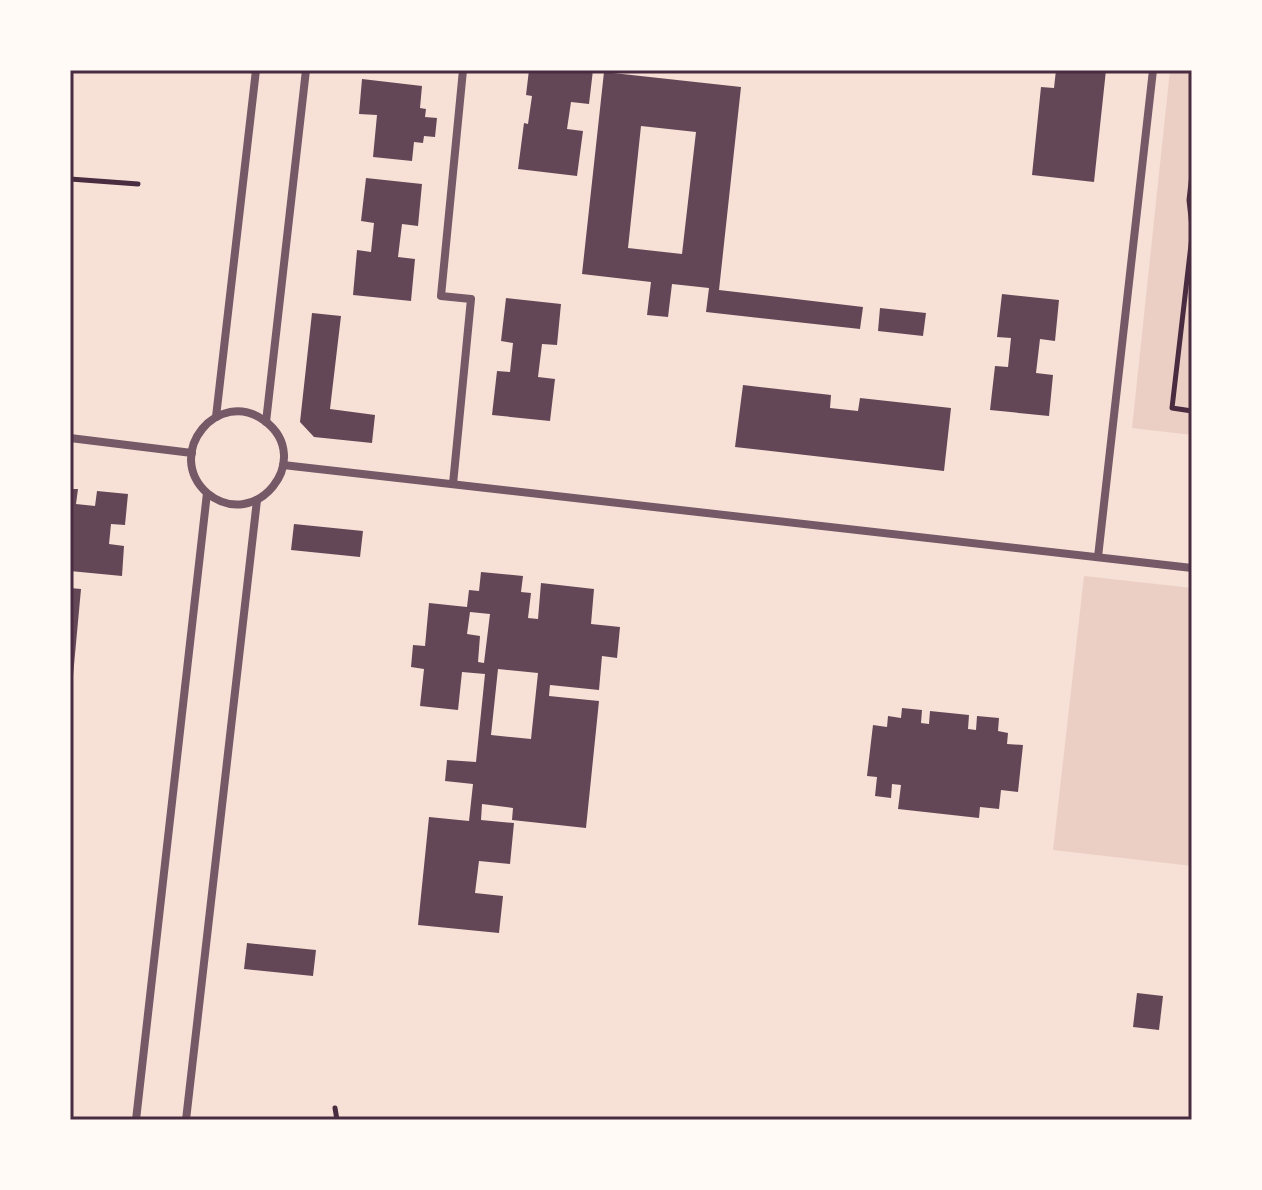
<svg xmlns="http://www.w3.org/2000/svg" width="1262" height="1190" font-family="'Noto Sans',sans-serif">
<rect width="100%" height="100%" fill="#f7e1d7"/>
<g fill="#ebcfc5">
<polygon points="1170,70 1192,70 1192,435 1132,428"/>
<polygon points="1084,576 1192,588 1192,866 1053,850"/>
</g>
<g fill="#644757" fill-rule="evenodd">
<polygon points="529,70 593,70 589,104 571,102 567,129 583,131 577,176 518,169 524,123 528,124 532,96 526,95"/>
<polygon points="1056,70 1106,70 1094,182 1032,175 1041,87 1054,88"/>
<path d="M604 72 741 87 719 290 863 307 860 329 706 312 709 288 672 284 668 317 647 315 651 282 582 274ZM641 126 696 132 682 254 628 248Z"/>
<polygon points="362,79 422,86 420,108 426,109 425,117 437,118 435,137 424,136 423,143 414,142 412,161 373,157 377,115 359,114"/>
<polygon points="366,178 422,184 418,226 402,224 398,257 415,259 411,301 353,295 357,250 371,252 374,223 361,221"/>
<polygon points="1002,294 1059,300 1055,341 1040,339 1036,373 1053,375 1049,416 990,410 995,366 1008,367 1011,338 997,337"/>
<polygon points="506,298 561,304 557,345 542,344 538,377 555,379 550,421 492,415 497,371 510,372 513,343 501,341"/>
<polygon points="880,308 926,313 923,336 878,331"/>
<polygon points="312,313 341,316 330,409 375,415 372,443 314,437 300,422"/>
<polygon points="743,385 831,395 830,408 858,411 860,398 951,408 944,471 735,447"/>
<polygon points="70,489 78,489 76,504 95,506 97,491 128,494 125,525 111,524 109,544 124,546 122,576 70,571"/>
<polygon points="294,524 363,531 360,557 291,550"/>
<path d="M481 572 523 576 521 592 531 593 528 618 538 619 541 583 594 589 591 624 620 627 617 658 602 656 599 690 550 685 549 696 599 701 586 828 512 820 513 808 482 804 481 820 514 823 510 864 479 861 475 893 503 896 499 933 418 925 429 817 469 821 473 784 445 781 447 760 476 762 485 674 462 672 458 710 420 706 424 669 411 667 413 645 425 646 429 603 467 607 469 590 479 591ZM470 612 490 614 484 663 478 662 480 636 467 634ZM498 669 538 673 531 739 491 735Z"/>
<polygon points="70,588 81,589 73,676 70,676"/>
<polygon points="902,708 922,710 921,723 929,724 930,711 969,715 968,729 976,730 977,716 999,718 998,731 1008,733 1007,744 1023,745 1018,792 1001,790 999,809 980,807 979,818 898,809 901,785 892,784 891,798 875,796 877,777 867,776 873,725 887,727 888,716 901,718"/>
<polygon points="247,943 316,950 313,976 244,969"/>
<polygon points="1137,993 1163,996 1159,1030 1133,1027"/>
</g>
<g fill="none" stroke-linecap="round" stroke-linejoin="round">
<g stroke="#4a2c40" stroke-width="5">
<polyline points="1192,174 1189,200 1192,227"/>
<polyline points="70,179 138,184"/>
<polyline points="1192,236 1172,408 1192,411"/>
<polyline points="335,1108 337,1120"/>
</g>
<g stroke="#755966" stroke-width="8">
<polyline points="216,417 256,70"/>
<polyline points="266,422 306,70"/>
<polyline points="70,438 192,453"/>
<polyline points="283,465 1192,568"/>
<polyline points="453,484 471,299 441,296 463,70"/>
<polyline points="1098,557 1153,70"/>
<path d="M136 1120 207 493C163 453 219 386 265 421 315 459 256 533 207 493"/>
<polyline points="186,1120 257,500"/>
</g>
</g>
<rect width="1262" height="1190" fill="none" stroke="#fffaf5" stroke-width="144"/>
<rect x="72" y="72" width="1118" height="1046" fill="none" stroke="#4a2c40" stroke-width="3"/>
</svg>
